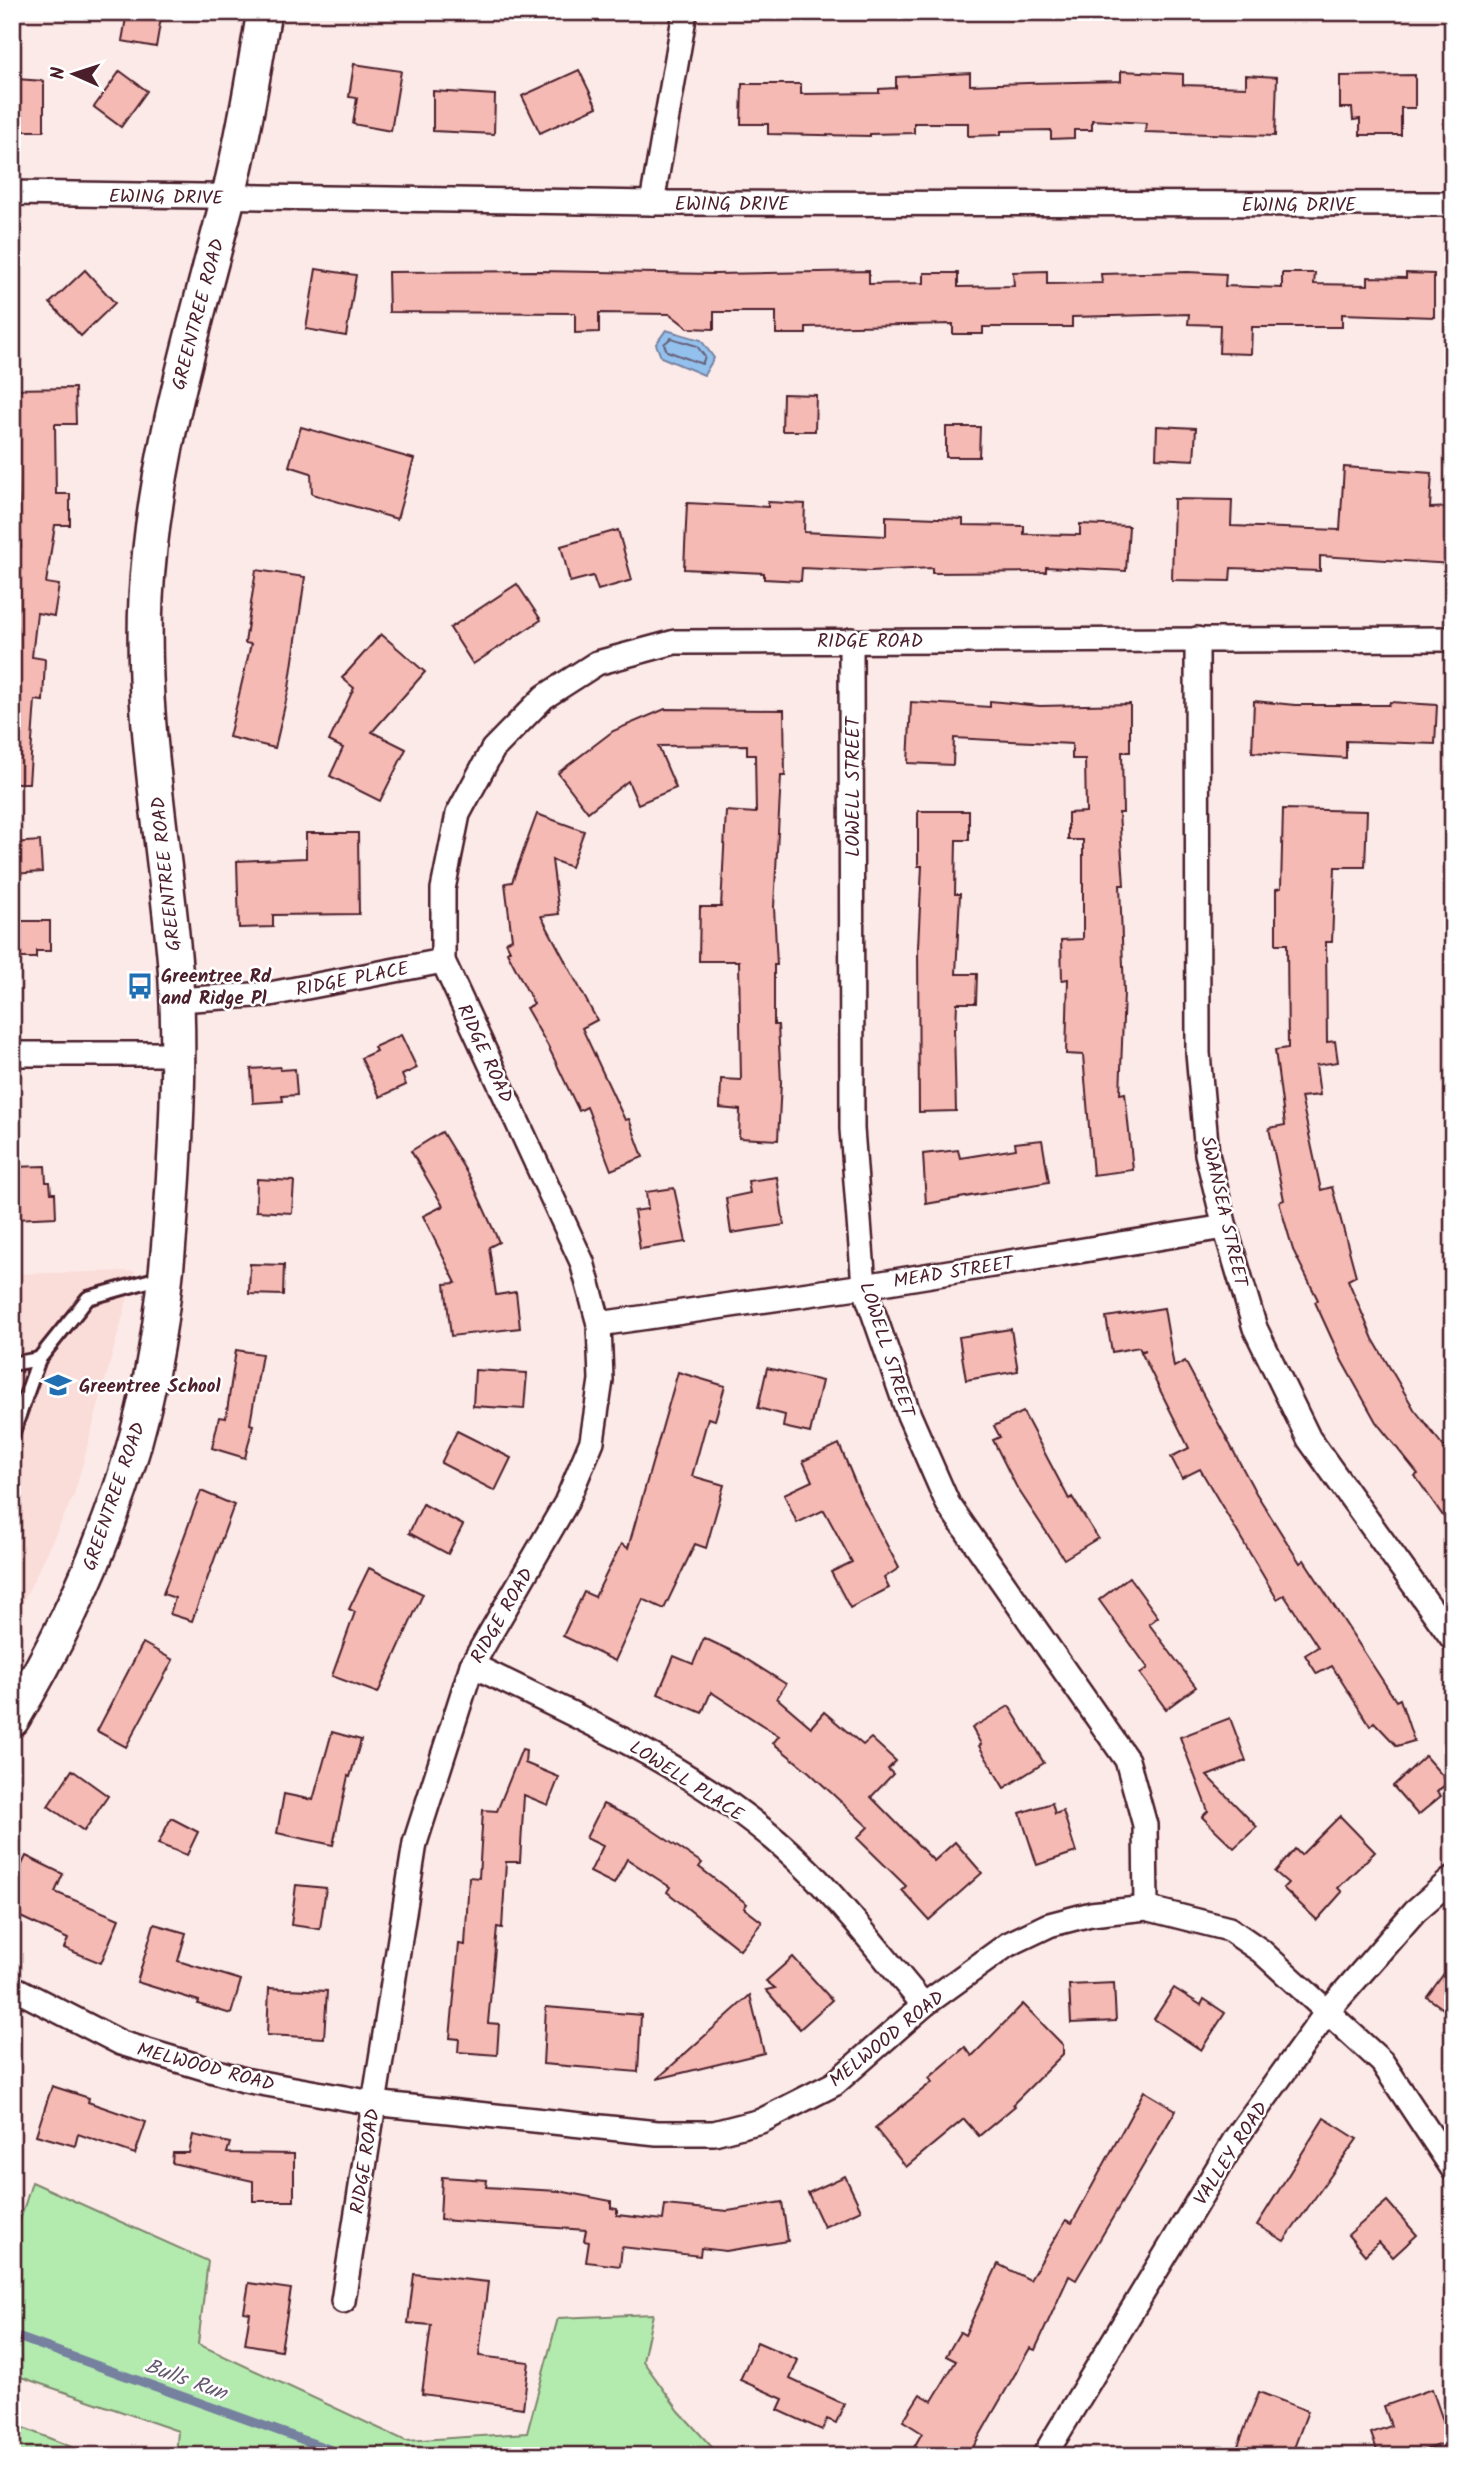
<svg xmlns="http://www.w3.org/2000/svg" width="1465" height="2468" font-family="Kalam,sans-serif">
<rect width="100%" height="100%" fill="#fceae8"/>
<filter id="ink" filterUnits="userSpaceOnUse"><feTurbulence type="fractalNoise" baseFrequency=".0143" numOctaves="2"/><feDisplacementMap in="SourceGraphic" scale="14" xChannelSelector="R" yChannelSelector="G"/><feConvolveMatrix kernelMatrix="1 2 1 2 8 2 1 2 1" color-interpolation-filters="sRGB"/></filter>
<g filter="url(#ink)">
<polygon fill="#fadcd8" points="135,1271 74,1495 12,1625 12,1274"/>
<g fill="#b3ebaf" stroke="#7e856d" stroke-width="2">
<polygon points="32,2182 208,2261 198,2344 406,2441 527,2433 558,2318 653,2314 643,2361 679,2411 720,2456 176,2456 178,2431 12,2374 12,2246"/>
<polygon points="21,2427 94,2456 12,2456"/>
</g>
<polygon fill="#93c1ed" stroke="#76809f" stroke-width="2" points="666,330 701,340 714,358 704,375 661,357 656,344"/>
<g fill="none" stroke-linecap="round" stroke-linejoin="round">
<polygon stroke="#676079" stroke-width="2" points="671,338 697,346 705,357 702,364 667,351 664,344"/>
<polyline stroke="#76809f" stroke-width="9" points="12,2335 348,2456"/>
</g>
<g fill="#f6bab4" stroke="#4a1f2b" stroke-width="2">
<polygon points="127,12 162,12 156,47 122,41"/>
<polygon points="354,64 401,71 391,131 353,124 357,98 349,97"/>
<polygon points="579,70 597,107 540,133 522,96"/>
<polygon points="120,71 147,91 121,127 94,107"/>
<polygon points="1121,71 1183,74 1183,85 1246,87 1246,75 1277,77 1275,136 1145,132 1146,123 1092,120 1092,130 1074,130 1074,138 1051,139 1051,130 1001,131 1001,135 968,136 968,123 914,123 914,133 870,134 870,136 768,134 768,124 741,124 742,84 801,84 801,94 879,93 879,89 896,88 896,77 970,73 970,85 1028,83 1121,81"/>
<polygon points="1415,75 1415,108 1401,108 1401,135 1360,135 1360,119 1353,120 1352,108 1340,108 1340,76"/>
<polygon points="16,79 44,81 44,131 23,131 23,127 12,126 12,90 15,90"/>
<polygon points="433,91 495,95 494,134 433,131"/>
<polygon points="316,269 356,275 346,336 306,329"/>
<polygon points="85,270 115,303 81,336 50,303"/>
<polygon points="539,271 715,274 869,271 869,284 924,283 924,273 958,273 958,287 1014,286 1013,272 1047,271 1047,284 1102,283 1101,274 1188,272 1226,274 1225,286 1282,288 1282,273 1315,273 1314,284 1368,285 1368,277 1406,278 1406,273 1434,274 1434,317 1342,314 1342,327 1252,327 1251,354 1219,353 1220,325 1188,324 1189,314 1072,317 1072,327 983,327 983,334 953,334 953,324 806,327 806,334 776,334 776,312 714,312 714,329 688,328 670,314 599,313 599,332 575,333 575,313 389,312 388,272"/>
<polygon points="75,388 76,424 55,424 56,494 70,494 70,525 55,525 46,583 59,585 54,616 37,613 32,657 45,659 43,701 35,700 29,783 12,783 12,545 21,547 12,389"/>
<polygon points="783,394 816,395 815,431 782,431"/>
<polygon points="1157,426 1196,428 1194,460 1156,458"/>
<polygon points="301,427 414,459 397,519 312,494 311,473 289,466"/>
<polygon points="946,427 980,427 979,457 946,457"/>
<polygon points="1344,467 1432,473 1430,508 1453,507 1453,564 1320,556 1320,571 1231,568 1230,581 1172,580 1174,499 1232,500 1231,526 1340,530"/>
<polygon points="768,502 805,504 804,532 886,536 886,516 963,519 963,525 1024,526 1024,534 1080,535 1080,524 1129,526 1126,571 1046,567 1046,572 932,573 932,568 870,571 802,568 801,581 764,579 764,573 684,569 687,503 768,507"/>
<polygon points="618,530 632,580 598,590 593,576 570,582 561,546"/>
<polygon points="256,570 305,577 289,688 275,748 229,737 251,644 245,643"/>
<polygon points="517,584 541,620 473,664 450,628"/>
<polygon points="381,634 425,672 372,732 406,749 380,801 330,776 343,748 329,741 354,688 342,678"/>
<polygon points="990,701 1040,706 1130,704 1130,752 1122,752 1123,813 1119,813 1124,885 1120,885 1124,993 1120,1094 1125,1093 1133,1170 1093,1175 1083,1055 1066,1054 1068,979 1062,980 1061,940 1083,939 1083,840 1068,840 1068,813 1086,812 1085,759 1072,759 1072,744 954,738 953,765 908,763 911,702 990,707"/>
<polygon points="1254,701 1295,705 1389,705 1390,702 1437,705 1435,744 1346,741 1346,758 1252,752"/>
<polygon points="665,709 784,710 785,776 781,776 774,907 777,965 774,965 774,1025 778,1025 781,1082 778,1140 739,1138 740,1110 720,1108 721,1079 741,1080 739,961 699,961 700,907 721,907 726,811 756,813 755,755 747,755 747,745 658,746 676,788 638,804 628,781 588,812 558,773 613,731"/>
<polygon points="1283,809 1367,811 1365,867 1335,867 1332,942 1326,942 1327,1042 1335,1041 1338,1062 1316,1065 1320,1095 1301,1097 1321,1190 1332,1187 1356,1276 1348,1280 1373,1339 1414,1409 1444,1447 1453,1441 1453,1530 1415,1476 1418,1474 1376,1422 1342,1361 1315,1302 1318,1300 1293,1250 1279,1202 1284,1200 1269,1128 1285,1125 1275,1050 1288,1048 1287,944 1276,944 1276,889 1281,888"/>
<polygon points="918,811 969,811 969,840 956,840 955,894 960,894 956,974 977,974 976,1003 957,1003 956,1028 954,1028 956,1111 919,1112 918,947 922,866 918,866"/>
<polygon points="537,814 584,831 571,867 552,860 559,914 541,916 597,1020 582,1028 625,1120 629,1119 643,1157 611,1170 587,1107 579,1111 548,1046 526,1008 534,1004 507,952 510,950 506,942 512,939 505,883 512,882"/>
<polygon points="306,833 358,833 359,914 273,915 273,927 239,928 237,861 306,858"/>
<polygon points="40,841 42,872 12,874 12,843"/>
<polygon points="12,921 50,921 50,951 36,951 36,958 12,958"/>
<polygon points="401,1035 417,1068 402,1075 406,1085 380,1097 361,1058 376,1051 374,1047"/>
<polygon points="280,1067 280,1070 295,1069 297,1095 282,1096 283,1101 253,1103 251,1069"/>
<polygon points="442,1132 470,1178 499,1242 489,1247 496,1295 516,1292 520,1328 451,1336 445,1284 456,1283 423,1216 443,1206 411,1151"/>
<polygon points="1042,1140 1049,1182 926,1204 923,1154 958,1150 960,1158 1016,1149 1015,1143"/>
<polygon points="45,1166 46,1182 50,1182 51,1193 55,1193 56,1217 14,1219 12,1167"/>
<polygon points="777,1177 784,1225 731,1233 726,1198 750,1193 748,1181"/>
<polygon points="257,1179 294,1181 292,1213 256,1211"/>
<polygon points="674,1188 686,1242 640,1249 634,1211 648,1209 646,1192"/>
<polygon points="250,1264 284,1265 283,1295 249,1294"/>
<polygon points="1164,1308 1174,1367 1185,1361 1256,1493 1300,1563 1304,1560 1396,1701 1400,1699 1414,1741 1397,1746 1374,1722 1370,1726 1332,1666 1317,1674 1305,1655 1318,1647 1284,1595 1277,1599 1200,1469 1182,1478 1171,1457 1189,1448 1141,1352 1146,1350 1141,1351 1139,1347 1112,1352 1106,1317"/>
<polygon points="1011,1329 1018,1371 966,1380 959,1337"/>
<polygon points="236,1350 262,1354 250,1424 253,1425 245,1458 212,1448 219,1417 226,1418"/>
<polygon points="767,1368 822,1381 810,1433 783,1427 785,1415 758,1408"/>
<polygon points="475,1370 527,1373 524,1409 473,1406"/>
<polygon points="678,1372 725,1386 715,1420 708,1418 692,1476 724,1485 706,1548 695,1544 664,1609 643,1599 615,1661 563,1636 584,1592 595,1597 621,1544 628,1548"/>
<polygon points="1023,1412 1069,1499 1072,1497 1098,1538 1064,1559 1016,1486 993,1440 1000,1437 994,1426"/>
<polygon points="457,1431 511,1458 495,1491 441,1463"/>
<polygon points="839,1444 860,1494 899,1568 884,1578 889,1588 850,1608 831,1572 852,1562 824,1510 797,1523 784,1494 812,1481 803,1461"/>
<polygon points="201,1491 234,1505 192,1621 170,1614 175,1598 163,1594"/>
<polygon points="423,1504 463,1525 448,1554 409,1533"/>
<polygon points="369,1568 423,1594 378,1693 332,1676 355,1612 349,1609"/>
<polygon points="1129,1577 1158,1617 1149,1624 1196,1687 1166,1709 1140,1674 1148,1668 1099,1600"/>
<polygon points="704,1638 738,1654 786,1684 777,1698 811,1727 824,1712 863,1745 871,1738 896,1761 888,1769 893,1774 871,1797 934,1861 955,1842 982,1873 929,1920 902,1890 906,1886 857,1838 868,1827 809,1772 773,1743 779,1736 711,1692 702,1713 658,1694 674,1656 693,1664"/>
<polygon points="143,1643 173,1660 126,1747 97,1731"/>
<polygon points="1009,1706 1044,1763 1004,1788 979,1746 981,1744 972,1728"/>
<polygon points="1230,1718 1246,1761 1207,1776 1257,1827 1234,1848 1202,1817 1208,1811 1180,1737"/>
<polygon points="332,1732 361,1740 350,1777 348,1776 333,1845 277,1833 284,1794 313,1800"/>
<polygon points="522,1749 526,1750 525,1763 559,1777 548,1805 524,1795 520,1862 506,1862 502,1928 497,1927 488,2023 499,2024 497,2055 458,2052 459,2039 450,2038 459,1944 465,1945 469,1877 479,1878 483,1810 497,1811"/>
<polygon points="1425,1756 1448,1782 1437,1792 1441,1796 1418,1815 1393,1786"/>
<polygon points="72,1770 108,1796 84,1831 48,1806"/>
<polygon points="1052,1803 1055,1814 1063,1811 1076,1852 1037,1865 1020,1813"/>
<polygon points="603,1804 637,1820 702,1863 699,1867 747,1904 744,1908 762,1922 740,1950 667,1892 670,1887 627,1859 614,1884 590,1872 603,1846 586,1838"/>
<polygon points="1340,1816 1375,1852 1338,1888 1342,1892 1317,1920 1283,1888 1288,1883 1275,1872 1295,1849 1301,1855"/>
<polygon points="171,1818 198,1832 187,1855 158,1844"/>
<polygon points="26,1856 63,1874 55,1892 119,1919 101,1963 64,1948 68,1939 12,1913 12,1885"/>
<polygon points="296,1885 326,1888 320,1929 291,1925"/>
<polygon points="154,1924 186,1933 178,1961 241,1980 231,2014 198,2004 199,2001 137,1982"/>
<polygon points="793,1957 832,2000 800,2029 766,1990 775,1988 766,1981"/>
<polygon points="1453,1961 1453,2016 1427,1997"/>
<polygon points="1114,1983 1116,2021 1071,2023 1069,1985"/>
<polygon points="269,1988 327,1991 324,2038 267,2035"/>
<polygon points="1174,1988 1201,2005 1204,1999 1225,2013 1201,2050 1154,2019"/>
<polygon points="750,1995 764,2053 657,2079"/>
<polygon points="1023,2004 1063,2045 1063,2054 1013,2104 1015,2106 979,2136 964,2119 906,2167 875,2128 932,2082 929,2078 965,2047 972,2056"/>
<polygon points="546,2007 641,2015 638,2072 543,2064"/>
<polygon points="52,2086 89,2098 88,2102 146,2122 135,2154 78,2134 75,2146 36,2135"/>
<polygon points="1144,2091 1176,2110 1076,2280 1069,2276 1035,2350 1030,2348 968,2456 909,2456 922,2433 903,2421 920,2394 932,2401 956,2361 946,2356 960,2332 965,2335 998,2264 1030,2280 1066,2220 1072,2223"/>
<polygon points="1324,2118 1357,2139 1284,2241 1257,2225"/>
<polygon points="193,2135 230,2143 227,2153 294,2154 294,2201 253,2201 253,2181 172,2163 173,2153 189,2153"/>
<polygon points="845,2176 861,2210 824,2227 808,2193"/>
<polygon points="442,2177 487,2180 486,2187 559,2191 611,2201 611,2208 617,2209 617,2215 663,2220 665,2205 728,2211 782,2202 788,2241 726,2251 701,2248 700,2256 622,2247 620,2266 586,2262 589,2242 584,2241 586,2230 440,2220"/>
<polygon points="1387,2201 1417,2235 1393,2257 1379,2242 1365,2255 1348,2235"/>
<polygon points="414,2274 488,2282 479,2356 529,2362 523,2408 422,2394 431,2325 408,2323"/>
<polygon points="249,2283 291,2289 281,2350 245,2344 250,2313 244,2312"/>
<polygon points="757,2342 798,2360 790,2379 844,2404 836,2423 827,2419 822,2430 778,2410 783,2399 740,2380"/>
<polygon points="1432,2389 1450,2441 1407,2456 1379,2456 1371,2433 1391,2426 1384,2406"/>
<polygon points="1259,2392 1308,2411 1291,2456 1234,2456"/>
</g>
<g fill="none" stroke-linecap="round" stroke-linejoin="round">
<g stroke="#4a1f2b" stroke-width="18">
<g id="lane">
<polyline points="12,1364 39,1359"/>
<polyline points="12,1435 39,1359 88,1298 162,1277"/>
</g>
</g>
<g stroke="#4a1f2b" stroke-width="28">
<g id="street">
<polyline points="12,193 652,203 1453,204"/>
<polyline points="652,203 685,12"/>
<polyline points="1197,639 1198,1053 1207,1154 1225,1227 1255,1328 1309,1439 1453,1639"/>
<polyline points="851,640 852,1129 864,1286 909,1415 948,1504 1127,1760 1145,1825 1146,1908"/>
<polyline points="177,1000 270,994 443,961"/>
<polyline points="12,1054 179,1054"/>
<polyline points="599,1324 864,1286 1225,1227"/>
<path d="M472 1665C590 1723 716 1777 810 1872 851 1913 886 1961 924 2005"/>
<polyline points="12,1987 121,2043 244,2080 373,2103 657,2133 714,2133 761,2121 834,2084 924,2005 1007,1945 1049,1925 1091,1914 1146,1908 1229,1929 1261,1951 1382,2062 1453,2169"/>
<polyline points="343,2301 415,1843 472,1665 566,1503 592,1441 601,1380 599,1324 582,1262 443,961 443,889 458,814 493,749 544,697 597,663 675,642 1453,639"/>
<polyline points="1044,2456 1236,2138 1327,2012 1415,1911 1453,1878"/>
</g>
</g>
<g stroke="#4a1f2b" stroke-width="38">
<path id="secondary" d="M12 1720C77 1612 128 1494 152 1370 165 1303 170 1236 174 1169 178 1101 180 1034 175 966 165 844 140 721 146 598 153 462 193 334 227 202 243 140 253 76 264 12"/>
</g>
<use href="#lane" stroke="#fff" stroke-width="12"/>
<use href="#street" stroke="#fff" stroke-width="23"/>
<use href="#secondary" stroke="#fff" stroke-width="33"/>
</g>
</g>
<defs>
<g id="bus-bare" transform="scale(2.1)"><path d="M-5-6H5V4H4V6H2V4H-2V6H-4V4H-5ZM-3.5-4V0h7V-4ZM-3.5 1.2v1.5H-2V1.2ZM2 1.2v1.5H3.5V1.2Z" fill="#1f6fb2" stroke="#fff" stroke-width="2.5" paint-order="stroke"/></g>
<g id="school-bare" transform="scale(2.1)"><path d="M0-5L7-2L0 1L-7-2ZM-4 1L0 2.5L4 1V4Q0 6-4 4Z" fill="#1f6fb2" stroke="#fff" stroke-width="2.5" paint-order="stroke"/></g>
</defs>
<g fill-rule="evenodd">
<use href="#bus-bare" x="140" y="986"/>
<use href="#school-bare" x="58" y="1385"/>
</g>
<g text-anchor="middle" stroke-width="5" stroke-linejoin="round" paint-order="stroke">
<g font-size="19" fill="#4a1f2b" stroke="#fff">
<text transform="translate(166 196) rotate(1)" y="7">EWING DRIVE</text>
<text x="732" y="210">EWING DRIVE</text>
<text x="1299" y="211">EWING DRIVE</text>
<text transform="translate(197 314) rotate(-75)" y="7">GREENTREE ROAD</text>
<text x="870" y="647">RIDGE ROAD</text>
<text transform="translate(852 787) rotate(-90)" y="7">LOWELL STREET</text>
<text transform="translate(165 874) rotate(-96)" y="7">GREENTREE ROAD</text>
<text transform="translate(352 978) rotate(-11)" y="7">RIDGE PLACE</text>
<text transform="translate(486 1053) rotate(65)" y="7">RIDGE ROAD</text>
<text transform="translate(1225 1211) rotate(77)" y="7">SWANSEA STREET</text>
<text transform="translate(953 1271) rotate(-9)" y="7">MEAD STREET</text>
<text transform="translate(888 1349) rotate(72)" y="7">LOWELL STREET</text>
<text transform="translate(113 1496) rotate(-71)" y="7">GREENTREE ROAD</text>
<text transform="translate(501 1615) rotate(-60)" y="7">RIDGE ROAD</text>
<text transform="translate(687 1780) rotate(33)" y="7">LOWELL PLACE</text>
<text transform="translate(886 2038) rotate(-39)" y="7">MELWOOD ROAD</text>
<text transform="translate(206 2066) rotate(15)" y="7">MELWOOD ROAD</text>
<text transform="translate(1230 2153) rotate(-57)" y="7">VALLEY ROAD</text>
<text transform="translate(364 2161) rotate(-81)" y="7">RIDGE ROAD</text>
</g>
<g font-size="19" font-weight="bold" fill="#4a1f2b" stroke="#fff" text-anchor="start">
<text x="161" y="982">Greentree Rd<tspan x="161" dy="22">and Ridge Pl</tspan></text>
<text x="79" y="1392">Greentree School</text>
</g>
<g font-size="21" font-style="italic" fill="#64586f" stroke="#fff">
<text transform="translate(186 2379) rotate(20)" y="7">Bulls Run</text>
</g>
</g>
<rect width="1465" height="2468" fill="none" stroke="#fff" stroke-width="42"/>
<rect x="21" y="21" width="1423" height="2426" fill="none" stroke="#4a1f2b" stroke-width="2.5" filter="url(#ink)"/>
<g transform="translate(74 74) rotate(273)" stroke="#ffffff" stroke-width="5" paint-order="stroke">
<path d="M0-5L12 26L0 18L-12 26Z" fill="#4a1f2b"/>
<text y="-10" font-size="19" font-weight="bold" text-anchor="middle" fill="#4a1f2b">N</text>
</g>
</svg>
